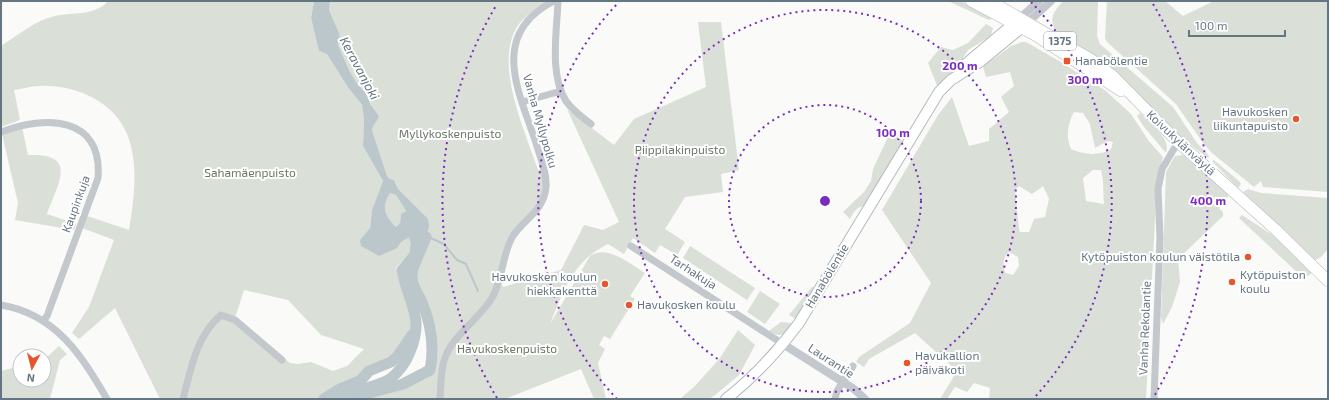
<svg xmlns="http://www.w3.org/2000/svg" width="1329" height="400" font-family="'Exo 2',sans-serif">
<rect width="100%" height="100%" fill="#fafaf8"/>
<g fill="#dadfd7" fill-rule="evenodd">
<path d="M108 1H314L311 18 319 51 327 54 347 86 362 105 364 119 363 146 383 181 372 210 370 228 360 240 401 242 412 236 410 239C416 258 404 256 396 268 399 288 410 306 413 327 415 337 399 357 391 362 384 366 375 367 368 372 364 374 361 379 357 382 346 388 334 390 324 399H160L115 308 79 339 72 333 89 307 114 240 82 228 87 216 129 230C134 200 139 163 127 134 113 100 73 84 38 86 30 86 22 89 14 90L20 120 1 127V46C18 35 36 20 55 16 73 12 96 16 108 1ZM244 290 288 300 321 335 364 349 347 366 333 371 311 362 298 364 290 363 235 318Z"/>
<path d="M330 1H547C537 8 527 14 519 24 492 62 525 130 538 170L542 169 544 182 540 202 519 224 499 281 503 287 561 270 584 225 603 230 619 222 567 109 614 145 634 119 706 87 698 22H721L739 170 721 174 723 192 685 197 665 229 685 242 677 255 660 245 655 253 633 238 624 254 608 244C573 261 564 290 550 324L590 256C607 244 630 264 645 273L630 296 635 299 610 339 604 336 599 345 605 349 598 363 606 399H594L581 369 505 399H359L369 393 403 384 430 370 433 357 432 335 420 300 416 294 411 277 429 227 398 189 394 180 390 179 387 176 372 130C373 124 378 121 379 116L370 104 367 94 358 85 350 72 338 45 340 35 329 10Z"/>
<polygon points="948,1 961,1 993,18 989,20"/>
<path d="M1063 1H1098L1097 36 1100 44 1173 107 1197 143 1209 156 1208 158 1182 138 1143 101 1056 34C1050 17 1051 15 1063 1Z"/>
<polygon points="1107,1 1165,1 1183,16 1214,1 1328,1 1328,192 1263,187 1261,181 1254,187 1212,153 1203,143 1176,104 1107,42 1105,38"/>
<polygon points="986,24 993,28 991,36 968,50 957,68 938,88 928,63 941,47 953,50 968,43"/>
<path d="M1022 42H1026L1059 61 1106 91 1131 114 1148 140 1163 157 1157 179 1146 399H989L990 388 974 383 967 392 955 387 947 399H940L957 371 915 333 869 359 864 367 856 362 859 357 910 323 931 283 882 210 938 115 952 97 969 146 989 141V129L1009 112 1001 97 1014 86 1010 72 986 77 983 67 1011 46ZM1074 112 1083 113 1090 124 1095 148 1108 141 1113 142 1111 149C1100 156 1083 155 1071 149 1066 138 1067 124 1074 112ZM1093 170H1101C1104 181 1103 193 1104 204L1086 201 1083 178ZM1019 186 1032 194 1043 186 1049 199 1045 217 1034 219 1029 232H1020L1019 229 1015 190ZM1009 252 1018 257 1019 266 1013 275 1005 273C1003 264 1002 258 1009 252Z"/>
<path d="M1140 113C1149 122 1172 139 1166 153L1144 127 1137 116Z"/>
<path d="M22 127 28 155C79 153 58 183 47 214L76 224 74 230 15 220 18 203 2 134Z"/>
<path d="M896 134 903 142 865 206C857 206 853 213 850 219L843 212 864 192 871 181 873 169 889 135Z"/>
<polygon points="1183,155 1229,195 1219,208 1223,212 1223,216 1178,259 1180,282 1172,307 1163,324 1161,317 1166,172 1175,156"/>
<polygon points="1214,160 1239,181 1241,184 1238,188 1212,161"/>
<polygon points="1248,189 1261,193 1328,198 1328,249 1321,257 1315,260 1243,192"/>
<path d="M390 193 396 195 406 211 401 214 400 223 396 227C385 215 381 208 390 193Z"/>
<polygon points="1242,215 1274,236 1312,273 1306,277 1301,276 1239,218"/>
<polygon points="690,246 755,288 747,300 683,258"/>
<polygon points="812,287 816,288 796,319 789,315"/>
<polygon points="760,291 780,304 765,324 747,312"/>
<path d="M781 322 792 323C785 334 782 339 769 331Z"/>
<polygon points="738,330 755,345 739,375 715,395 709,399 680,399 695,386 720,358"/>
<polygon points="59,346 67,354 60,360 50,399 1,399 1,371 20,366 20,380 44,380 44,360"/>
</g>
<path fill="#bbc7cb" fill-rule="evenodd" d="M314 1H330L329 10 340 35 338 45 350 72 358 85 367 94 370 104 379 116C378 121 373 124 372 130L387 176 390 179 394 180 398 189 428 219 429 227 426 237 417 242 412 236 401 242 397 248 379 256 361 246 360 240 370 228 372 210 383 181 363 146 364 119 362 105 347 86 327 54 319 51 311 18ZM390 193 396 195 406 211 401 214 400 223 396 227C385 215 381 208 390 193Z"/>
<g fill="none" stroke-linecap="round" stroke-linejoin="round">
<polyline stroke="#bbc7cb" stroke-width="2" points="424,235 444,244 457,260 466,264 478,291"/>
<g stroke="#bbc7cb" stroke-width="11">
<polyline points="324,399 340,389 361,380 369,371 391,362 397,357 412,335"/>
<path d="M342 399C358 388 377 387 390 379 399 372 406 362 410 352 425 316 408 304 402 270L415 255 418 228"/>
<path d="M359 399 369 393 403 384 430 370C435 345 431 323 421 300 417 293 411 284 412 274 412 267 423 246 426 237L417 242 415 239"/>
</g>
<g stroke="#b3babf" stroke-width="12">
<g id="secondary">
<polyline points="961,68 1019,19"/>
<path d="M726 399C754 377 778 351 799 323L939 92 951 80 981 61 1026 24"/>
</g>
</g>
<g stroke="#b5babe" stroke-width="12">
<g id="primary">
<polyline points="971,1 1035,35 1121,91"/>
<polyline points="990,1 1092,60 1113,76 1178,142 1276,230 1328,281"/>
</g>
</g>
<g stroke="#c3c8cc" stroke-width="7">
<path d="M558 1C557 31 549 75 566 101 572 110 582 117 591 124"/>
<polyline points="522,102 561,91"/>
<path d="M1 132C46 115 103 116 98 178L47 316 43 321"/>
<polyline points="631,246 783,344"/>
<path d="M1 305C56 314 82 356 107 399"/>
<path d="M183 399C191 369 196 336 221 315L235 320 282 360"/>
<path d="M440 399C442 359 442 351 472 322 479 314 488 306 493 296 503 278 502 254 513 236 524 219 544 211 546 187 547 172 540 157 536 143 518 90 489 34 554 1"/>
<polyline points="835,399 837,391 853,366"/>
<polyline points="1154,399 1160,237 1158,189 1162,169 1178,142"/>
</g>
<g stroke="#c3c8cc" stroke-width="8">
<polyline points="1020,18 1039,1"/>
<polyline points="1028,22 1051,1"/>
<polyline points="783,344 854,389 865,399"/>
</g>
<use href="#secondary" stroke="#fff" stroke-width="10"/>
<use href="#primary" stroke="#fff" stroke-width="11"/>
</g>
<g fill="none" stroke="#7b2cbf" stroke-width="2" stroke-dasharray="2 4">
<circle cx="825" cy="201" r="96"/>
<circle cx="825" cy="201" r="191"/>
<path d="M617 399A287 287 0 0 1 619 2M1031 2A287 287 0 0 1 1033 399"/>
<path d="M497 398A383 383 0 0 1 497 4M1153 4A383 383 0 0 1 1153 398"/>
</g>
<g fill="#e4572e" stroke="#fff" stroke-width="1.5">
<rect x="1063" y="57" width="8" height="8" rx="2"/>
<circle cx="1296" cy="119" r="4"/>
<circle cx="1248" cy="257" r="4"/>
<circle cx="1232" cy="282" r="4"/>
<circle cx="605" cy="284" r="4"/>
<circle cx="629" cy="305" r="4"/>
<circle cx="907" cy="363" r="4"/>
</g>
<g text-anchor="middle" stroke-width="4" stroke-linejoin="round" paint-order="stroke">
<rect fill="#fff" stroke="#939fa8" stroke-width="1" x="1044" y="32" width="32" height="18" rx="3"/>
<g font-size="11" font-weight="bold" fill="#657683">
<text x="1060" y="45">1375</text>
</g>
<g font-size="12" fill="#657683" stroke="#fff" text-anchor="start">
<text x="1075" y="65">Hanabölentie</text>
<text x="1288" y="116" text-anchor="end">Havukosken<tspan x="1288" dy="14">liikuntapuisto</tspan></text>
<text x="1240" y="261" text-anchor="end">Kytöpuiston koulun väistötila</text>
<text x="1240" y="279">Kytöpuiston<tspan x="1240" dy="14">koulu</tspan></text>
<text x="597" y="281" text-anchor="end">Havukosken koulun<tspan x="597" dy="14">hiekkakenttä</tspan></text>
<text x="637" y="309">Havukosken koulu</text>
<text x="915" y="360">Havukallion<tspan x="915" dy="14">päiväkoti</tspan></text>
</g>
<g font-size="12" fill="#657683" stroke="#fff">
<text transform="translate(540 121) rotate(74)" y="4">Vanha Myllypolku</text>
<text transform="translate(1181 143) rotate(43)" y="4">Koivukylänväylä</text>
<text transform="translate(76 204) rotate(-70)" y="4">Kaupinkuja</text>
<text transform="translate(693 272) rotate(33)" y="4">Tarhakuja</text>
<text transform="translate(827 276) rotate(-59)" y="4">Hanabölentie</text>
<text transform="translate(1145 328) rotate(-88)" y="4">Vanha Rekolantie</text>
<text transform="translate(831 361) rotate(33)" y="4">Laurantie</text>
</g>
<g font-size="12" fill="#687a64" stroke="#fff">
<text x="450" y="138">Myllykoskenpuisto</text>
<text x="680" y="154">Piippilakinpuisto</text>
<text x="250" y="177">Sahamäenpuisto</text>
<text x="507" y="353">Havukoskenpuisto</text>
</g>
<g font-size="13" font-style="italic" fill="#60757c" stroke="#fff">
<text transform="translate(360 68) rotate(62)" y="5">Keravanjoki</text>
</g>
</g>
<circle cx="825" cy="201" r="6" fill="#7b2cbf" stroke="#fff" stroke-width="2"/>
<g font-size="12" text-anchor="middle" font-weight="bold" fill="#7b2cbf" stroke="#fff" stroke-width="4" stroke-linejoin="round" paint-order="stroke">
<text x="960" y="70">200 m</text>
<text x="1085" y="84">300 m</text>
<text x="893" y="137">100 m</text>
<text x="1208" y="205">400 m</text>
</g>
<rect width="1329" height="400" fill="none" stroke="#657683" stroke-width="4"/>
<g transform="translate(32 368) rotate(187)"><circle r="19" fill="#ffffff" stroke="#c1c8cd"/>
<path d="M0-3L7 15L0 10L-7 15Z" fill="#e4572e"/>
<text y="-6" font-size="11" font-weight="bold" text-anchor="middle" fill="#657683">N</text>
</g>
<path d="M1189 30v6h96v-6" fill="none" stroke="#657683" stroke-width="2"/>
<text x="1195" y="30" font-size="12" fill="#657683" stroke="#ffffff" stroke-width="3" paint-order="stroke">100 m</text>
</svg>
